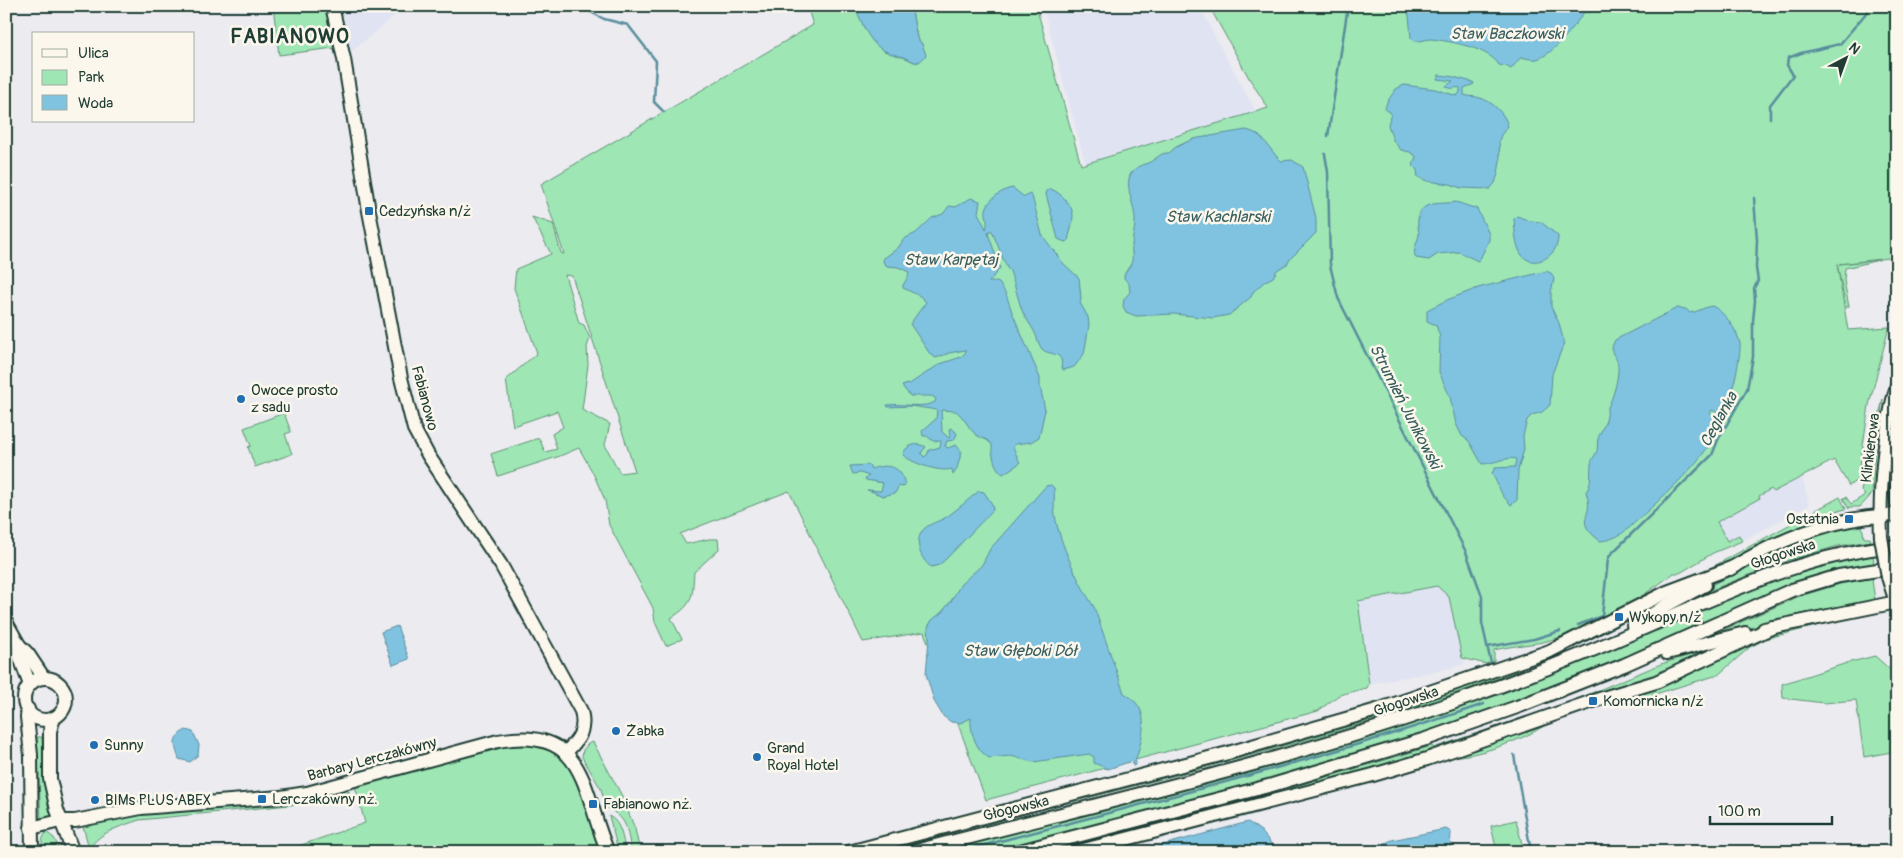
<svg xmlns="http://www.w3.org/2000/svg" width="1903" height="858" font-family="Pangolin,sans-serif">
<rect width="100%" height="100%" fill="#ebebf0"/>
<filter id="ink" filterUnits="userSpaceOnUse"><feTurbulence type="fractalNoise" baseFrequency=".02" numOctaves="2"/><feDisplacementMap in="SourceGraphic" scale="10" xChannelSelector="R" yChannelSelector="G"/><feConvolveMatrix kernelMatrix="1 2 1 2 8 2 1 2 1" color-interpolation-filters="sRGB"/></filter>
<g filter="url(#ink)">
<g fill="#e0e3f2">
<polygon points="341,6 406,6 351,52"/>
<polygon points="1043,6 1200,6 1216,39 1258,115 1087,170"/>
<polygon points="1802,476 1809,505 1742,541 1739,535 1727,542 1716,522 1760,498 1759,496 1771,489 1773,492"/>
<polygon points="1437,585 1449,596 1464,664 1442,670 1369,684 1358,601"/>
</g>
<g fill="#9ee6b4" stroke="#5e9274" fill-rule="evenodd">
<polygon points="273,6 325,6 334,48 279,55"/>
<path d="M807 6H855L865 29 884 51 906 58 914 62H919L922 44 917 38 911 6H1036L1081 165 1268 108 1249 78 1209 6H1897V257L1839 264 1879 260 1845 268 1844 280 1849 307H1846L1837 264 1848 330 1889 327 1869 405 1858 479 1849 486 1834 460 1773 492 1771 489 1759 496 1760 498 1717 522 1727 541 1739 535 1742 541 1713 553 1680 573H1674C1634 603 1592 630 1543 642 1527 645 1510 646 1494 650V661L1486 664 1462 658 1449 597 1437 586 1358 601 1369 684 1367 688 1339 695 1318 711 986 800 924 632 863 642 789 491 680 534 686 544 709 539H718L719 549 694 572C692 597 694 604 671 618L682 639 666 646 655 622 653 608 609 525 605 500 593 473 579 448 560 456 498 476 491 454 539 438 545 452 557 449 552 434 563 427 557 411 513 426 506 380 537 353 514 288 516 269 551 254 532 217 553 224 561 253 564 254 541 184 813 25ZM565 275 572 276 635 471 620 473 605 445 610 424 582 410 588 365 587 347 590 338 584 325 579 323Z"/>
<polygon points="1883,399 1875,451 1872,494 1860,507 1849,507 1849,509 1843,498 1846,497 1851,504 1865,495 1861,491"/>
<polygon points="284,413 291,432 285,434 292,454 255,467 248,447 251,446 244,428"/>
<polygon points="1840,497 1846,509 1833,512 1834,514 1789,533 1733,561 1692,578"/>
<polygon points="1859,524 1862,525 1864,538 1870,538 1871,541 1838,546 1779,563 1676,604 1770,554 1817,533"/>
<polygon points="1873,555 1874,563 1824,573 1790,584 1613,663 1541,692 1424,734 1270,780 993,852 933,852 1535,680 1599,654 1732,596 1773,581 1828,563"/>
<polygon points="1877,577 1872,580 1875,600 1776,621 1697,642 1797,597 1840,584"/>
<path d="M1680 592C1643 612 1606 633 1567 650 1440 705 1307 741 1173 776 1076 801 979 825 883 852H867L1356 721Z"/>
<polygon points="1877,610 1878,613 1833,622 1768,638 1750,647 1718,675 1642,698 1637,696 1638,694 1686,673 1688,675 1718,658 1765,637"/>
<path d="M1723 644 1683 667 1413 758 1372 770 1057 852H1046C1176 819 1304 785 1432 746L1433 748 1570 702 1661 664 1717 647Z"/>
<polygon points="1875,656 1897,676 1897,751 1864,757 1856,700 1824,703 1783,698 1782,684 1847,663"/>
<path d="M1548 723C1525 740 1476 757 1448 757Z"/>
<polygon points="37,737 42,737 44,781 53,820 41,822"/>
<path d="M593 742 622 796 635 829 640 852H632C625 827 630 821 606 807L601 789 582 757 583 750 588 744Z"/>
<path d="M518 743C545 747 557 750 575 773L602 852H281L365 823 355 786 482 750Z"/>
<path d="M344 789 350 792 300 804 139 820C122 826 102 831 91 846L92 852H90L83 826 120 816Z"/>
<path d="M609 816C622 823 622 838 626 852H619L618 850Z"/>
<polygon points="1516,820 1524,852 1497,852 1491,826"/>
<polygon points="46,832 54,838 61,852 42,852 42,840"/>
</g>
<g fill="#80c3e1" stroke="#598d9c">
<path d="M855 6H911L917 38 922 44 926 55C917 67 915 61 903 57 897 55 890 54 885 51 869 44 861 21 855 6Z"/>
<path d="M1405 6H1593L1595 8 1592 12H1584C1574 27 1554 54 1537 59 1532 60 1526 58 1521 57L1511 69 1506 66 1499 65C1489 48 1450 41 1431 39 1425 39 1421 42 1415 41L1411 38C1410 28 1410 20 1408 10Z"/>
<path d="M1439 75 1449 76 1473 82 1474 84 1464 88V95C1469 97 1475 96 1480 98 1492 101 1505 114 1508 126L1501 135 1499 141 1500 161 1498 174 1495 183 1490 189 1461 188 1450 184 1427 181 1418 177 1417 170 1413 166 1416 156 1410 152 1401 150 1393 140 1388 125 1391 113 1385 109 1387 102 1396 89 1404 85 1435 89 1457 96 1460 92V88C1456 86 1451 91 1446 86L1453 81 1437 79Z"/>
<path d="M1246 130C1264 133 1269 150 1281 161L1292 160 1303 167 1316 218V233L1291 258 1287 264 1277 270 1273 277 1264 282 1253 292 1251 297 1229 315 1213 318 1173 314 1136 316 1126 312 1123 306 1124 299 1130 292 1129 284 1124 278C1124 271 1130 268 1132 261 1133 256 1131 250 1132 245 1132 238 1135 230 1135 222 1136 200 1113 172 1148 163 1156 160 1160 152 1169 153L1176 147 1193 139Z"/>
<path d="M1013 188 1024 197 1030 194 1032 196 1042 235 1063 263 1079 278 1081 298 1080 303 1088 317 1089 325 1084 354 1074 367 1064 370 1061 368C1065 350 1048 356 1042 349 1038 344 1037 336 1034 331 1031 325 1026 319 1023 313 1018 300 1015 285 1010 271L1007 268 992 231H989L988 233 1000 268 989 282H996L999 283 1006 294 1012 312 1040 378V386L1045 410 1039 437 1031 442 1015 444 1013 447 1020 463 1003 474C994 468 992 455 992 445 987 438 981 439 975 434 968 427 964 417 956 411L941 410 942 432 949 438 950 436 949 429 951 428 955 431 957 434 954 440 947 441 945 446 948 448 956 445 962 452C958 460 959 468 953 475L952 469C940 473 912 463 903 455 905 445 917 442 926 447L921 453 924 457 927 455 929 450 940 447 941 441H933L927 436H923L922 431 936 419 937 410 911 406 888 407 887 405C901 403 924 409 935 402L936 399 932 396H910L902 386 911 383 940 364 961 357 966 352 965 350 949 353 936 358 930 354 910 324 926 302 920 296 903 288V285L908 277 909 272 898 267 887 266 883 262 884 258 898 248 904 239 916 233 932 218 943 214 949 206 956 207 971 198 980 201 978 213 986 229C989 219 985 217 986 210 988 199 1003 189 1013 188Z"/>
<path d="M1051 189C1061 193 1073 205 1073 216 1073 224 1069 234 1068 241L1065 242 1058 239 1046 194 1047 191Z"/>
<path d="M1456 202 1477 209 1489 234V240L1480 259 1478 261 1459 252 1438 254 1429 260 1416 258C1412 251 1417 243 1419 235 1419 230 1417 225 1418 220 1420 199 1441 205 1456 202Z"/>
<path d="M1517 216 1530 221 1541 222 1558 236C1559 259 1528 272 1519 250 1515 241 1515 229 1514 219Z"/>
<path d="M1547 271 1552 274 1554 279 1551 292V307L1559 323 1564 343 1552 374 1550 405 1542 412 1532 415 1527 420 1523 436 1524 449 1518 470 1517 500 1511 505 1503 496 1492 473 1495 468 1515 467 1516 459C1509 456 1492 464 1482 464L1469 441 1462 436 1456 424 1450 397 1439 372 1440 337 1436 325 1427 321V310L1447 300 1478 288Z"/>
<path d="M1712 306C1724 311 1738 331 1740 344 1741 355 1732 401 1724 408 1722 410 1719 410 1716 412L1712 410 1710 413 1718 422C1720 449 1650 508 1629 528 1619 536 1612 540 1600 541 1571 518 1596 519 1586 492 1592 484 1590 475 1591 465 1591 460 1595 456 1597 451 1598 447 1597 443 1598 439 1601 429 1609 420 1607 409 1613 399 1619 377 1618 366 1617 353 1607 356 1615 340L1677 308 1686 309 1690 313C1698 312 1704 307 1712 306Z"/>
<path d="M868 465 870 466 871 469C880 466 894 463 901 474 903 476 904 482 905 485L903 487 899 486 895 493 883 496 868 490H867L881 491 883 483 866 480 865 479 869 476 860 473 853 474 850 466Z"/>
<path d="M1051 485 1054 488C1055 497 1053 506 1055 515 1059 542 1079 584 1094 607L1124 693C1148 707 1145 726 1139 749 1138 755 1135 758 1135 765L1133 766 1132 761 1108 769 1094 763V757L1089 754 1033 762 1011 756 989 758C976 750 970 733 971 718L960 723 951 722 943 716 934 701 926 674 929 639 928 627 932 620 941 613 951 601 961 584 982 565 990 549 1046 486Z"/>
<path d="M979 491 984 492 992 504 993 510 947 558 939 565 931 567C920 559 913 540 924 529 930 523 941 521 948 516 959 508 969 499 979 491Z"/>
<polygon points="397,626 409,659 393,665 381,632"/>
<path d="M186 730 193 732 199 745 198 755 190 762 179 759C175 746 170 738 186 730Z"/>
<polygon points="1248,822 1261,831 1278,852 1137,852"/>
<polygon points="1446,829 1451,832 1450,852 1361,852 1370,850 1392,840"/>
</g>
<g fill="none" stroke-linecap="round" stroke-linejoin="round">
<g stroke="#598d9c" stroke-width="2.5">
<polyline points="579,6 604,19 628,25 656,61 654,102 664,112"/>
<polyline points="1770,118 1770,105 1793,75 1787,65 1788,58 1801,53 1840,44 1872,6"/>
<polyline points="1328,136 1348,6"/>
<polyline points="1325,154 1328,172 1330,265 1338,298 1466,552 1482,596 1482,623 1491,663"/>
<polyline points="1578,625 1602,616 1608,559 1611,554 1712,455 1718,440 1747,389 1753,357 1753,321 1755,301 1754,288 1758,281 1756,268 1757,240 1754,198"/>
<polyline points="1487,647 1534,639 1560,631"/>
<polyline points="1514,755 1531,852"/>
<path d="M958 852C1134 806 1311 763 1484 704"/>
</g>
<g stroke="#1f3d34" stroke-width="16">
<g id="secondary">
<path d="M332 6 344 59 369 211 401 378 414 429 428 455 501 565 581 711C586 730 579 740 565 753"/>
<polyline points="1897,478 1897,503"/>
<path d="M1881 537C1879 491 1884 429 1897 385"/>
<path d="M1730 569C1781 538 1837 516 1897 515"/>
<polyline points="1888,577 1897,605"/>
<polyline points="6,622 19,645 28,654 44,678"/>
<polyline points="1633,626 1667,605 1705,585"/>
<polyline points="1764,629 1897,602"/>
<polyline points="19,645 19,655 30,685"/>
<polyline points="1667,653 1745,633"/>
<circle cx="45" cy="699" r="21"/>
<polyline points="28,709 27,717 31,755 32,852"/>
<polyline points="54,718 50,731 50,779 57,810 73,852"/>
<path d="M31 828 60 821H75L141 808 281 797 307 793 498 741C588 724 582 793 608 852"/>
<polyline points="849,852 1228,753 1377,710 1550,651 1667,592 1736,566"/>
<path d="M912 852C1100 803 1290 761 1472 696 1533 675 1592 651 1651 625 1731 591 1809 553 1897 546"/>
<polyline points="1016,852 1272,785 1426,739 1517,707 1624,665 1792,590 1839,576 1897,567"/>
<polyline points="1076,852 1373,775 1427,759 1593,701 1656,682 1773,627"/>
</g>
</g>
<use href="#secondary" stroke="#fbf7ec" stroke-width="12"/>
<g stroke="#1f3d34" stroke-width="16" stroke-linecap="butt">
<polyline id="secondary-bridge" points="1881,537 1888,577"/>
</g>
<use href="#secondary-bridge" stroke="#fbf7ec" stroke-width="12"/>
</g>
</g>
<g fill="#1f6fb2" stroke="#fbf7ec" stroke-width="2">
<rect x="364" y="206" width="10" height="10" rx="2.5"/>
<circle cx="241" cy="399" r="5"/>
<rect x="1844" y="514" width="10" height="10" rx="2.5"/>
<rect x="1614" y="612" width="10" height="10" rx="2.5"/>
<rect x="1588" y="696" width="10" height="10" rx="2.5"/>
<circle cx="616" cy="731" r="5"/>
<circle cx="94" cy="745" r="5"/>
<circle cx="757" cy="757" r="5"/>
<rect x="257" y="794" width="10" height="10" rx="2.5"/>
<circle cx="95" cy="800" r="5"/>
<rect x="588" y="799" width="10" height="10" rx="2.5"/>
</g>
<g text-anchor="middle" stroke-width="5" stroke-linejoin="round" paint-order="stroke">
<g font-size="15" fill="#1f3d34" stroke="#fbf7ec" text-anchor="start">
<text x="379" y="216">Cedzyńska n/ż</text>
<text x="251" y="395">Owoce prosto<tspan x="251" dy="17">z sadu</tspan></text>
<text x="1839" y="524" text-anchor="end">Ostatnia</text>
<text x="1629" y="622">Wykopy n/ż</text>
<text x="1603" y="706">Komornicka n/ż</text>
<text x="626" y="736">Żabka</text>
<text x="104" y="750">Sunny</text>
<text x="767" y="753">Grand<tspan x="767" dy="17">Royal Hotel</tspan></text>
<text x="272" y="804">Lerczakówny nż.</text>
<text x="105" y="805">BIMs PLUS ABEX</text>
<text x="603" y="809">Fabianowo nż.</text>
</g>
<g font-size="15" fill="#1f3d34" stroke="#fbf7ec">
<text transform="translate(425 398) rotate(75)" y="5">Fabianowo</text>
<text transform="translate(1870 448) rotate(-83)" y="5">Klinkierowa</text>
<text transform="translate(1783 554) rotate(-18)" y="5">Głogowska</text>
<text transform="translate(1406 701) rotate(-18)" y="5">Głogowska</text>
<text transform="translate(372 759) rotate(-15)" y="5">Barbary Lerczakówny</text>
<text transform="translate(1016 808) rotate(-14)" y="5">Głogowska</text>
</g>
<g font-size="16" font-style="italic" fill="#375e5f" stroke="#fbf7ec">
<text x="1507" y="39">Staw Baczkowski</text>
<text x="1218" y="222">Staw Kachlarski</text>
<text x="951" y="265">Staw Karpętaj</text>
<text transform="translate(1406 406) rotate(63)" y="6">Strumień Junikowski</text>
<text transform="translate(1718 419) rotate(-61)" y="6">Ceglanka</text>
<text x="1020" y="656">Staw Głęboki Dół</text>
</g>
<g font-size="20" font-weight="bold" letter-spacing="1" fill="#1f3d34" stroke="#fbf7ec">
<text x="290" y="43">FABIANOWO</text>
</g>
</g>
<rect width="1903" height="858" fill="none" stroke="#fbf7ec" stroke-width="25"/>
<rect x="12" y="12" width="1878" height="833" fill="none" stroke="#1f3d34" stroke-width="2" filter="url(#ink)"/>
<rect x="32" y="32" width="162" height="90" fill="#fbf7ec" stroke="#a3ada2"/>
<rect x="42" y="49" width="25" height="8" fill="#fbf7ec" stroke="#a3ada2"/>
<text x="78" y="58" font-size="15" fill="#1f3d34">Ulica</text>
<rect x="42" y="70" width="25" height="15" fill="#9ee6b4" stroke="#a3ada2"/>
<text x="78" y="82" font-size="15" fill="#1f3d34">Park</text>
<rect x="42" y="95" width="25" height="15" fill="#80c3e1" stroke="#a3ada2"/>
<text x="78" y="108" font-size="15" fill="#1f3d34">Woda</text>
<g transform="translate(1846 58) rotate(41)" stroke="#fbf7ec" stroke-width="4" paint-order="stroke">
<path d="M0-4L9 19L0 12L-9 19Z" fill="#1f3d34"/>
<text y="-8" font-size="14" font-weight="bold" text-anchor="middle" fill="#1f3d34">N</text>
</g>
<path d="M1710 816v8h122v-8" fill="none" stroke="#1f3d34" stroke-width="2.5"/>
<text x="1718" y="816" font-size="15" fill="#1f3d34" stroke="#fbf7ec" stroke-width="4" paint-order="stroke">100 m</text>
</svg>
